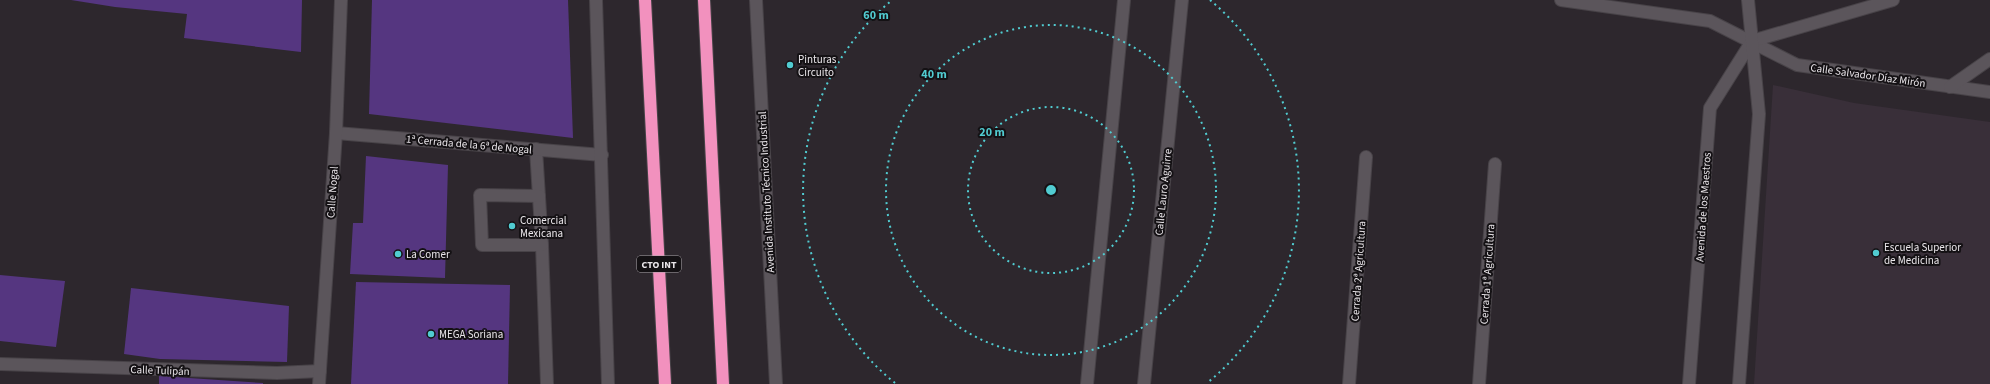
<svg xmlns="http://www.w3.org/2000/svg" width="1990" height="384" font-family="'Source Sans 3',sans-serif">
<rect width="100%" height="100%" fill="#2d272d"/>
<polygon fill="#392f39" points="1773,85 1854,103 1990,122 1990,384 1754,384"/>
<g fill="#553680">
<polygon points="71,0 302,0 301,52 184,38 187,14 115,7"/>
<polygon points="372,0 568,0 573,138 369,114"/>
<polygon points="366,156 448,165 445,278 350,274 353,223 363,223"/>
<polygon points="0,275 65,281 56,347 0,341"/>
<polygon points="356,282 510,285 508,384 351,384"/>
<polygon points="131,288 289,306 287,362 160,359 124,354"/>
<polygon points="159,376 263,383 263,384 159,384"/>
</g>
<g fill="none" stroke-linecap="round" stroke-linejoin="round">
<g stroke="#484348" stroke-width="14">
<g id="lane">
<polyline points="536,149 542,245 547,384"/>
<polyline points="539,196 480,195 482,245 542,245"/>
</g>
</g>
<g stroke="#484348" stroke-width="14">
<g id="street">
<polyline points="336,133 602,155"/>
<polyline points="0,364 277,373 320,371"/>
<polyline points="319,384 336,133 341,0"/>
<polyline points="1087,384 1124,0"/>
<polyline points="1144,384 1182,0"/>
<polyline points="1349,384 1366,157"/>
<polyline points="1479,384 1495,164"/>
</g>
</g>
<g stroke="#484348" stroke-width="14">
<g id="secondary">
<polyline points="596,0 608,384"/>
<polyline points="756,0 776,384"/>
<polyline points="1561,0 1710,21 1797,65 1990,92"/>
<polyline points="1752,41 1893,0"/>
<polyline points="1950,87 1990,59"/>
<polyline points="1689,384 1710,108 1752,41"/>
<polyline points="1739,384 1759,114 1748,0"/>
</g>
</g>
<g stroke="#484348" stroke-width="14">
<g id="highway">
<polyline points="645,0 665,384"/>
<polyline points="704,0 723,384"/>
</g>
</g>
<use href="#lane" stroke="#5b555b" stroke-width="12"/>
<use href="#street" stroke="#5b555b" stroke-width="12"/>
<use href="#secondary" stroke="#5b555b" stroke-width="12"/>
<use href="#highway" stroke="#f291be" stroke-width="12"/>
</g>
<g fill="none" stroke="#51ccd1" stroke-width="2" stroke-dasharray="2 4">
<circle cx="1051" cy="190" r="83"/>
<circle cx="1051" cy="190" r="165"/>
<path d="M895 383A248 248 0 0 1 892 0M1210 0A248 248 0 0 1 1207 383"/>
</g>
<g fill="#51ccd1" stroke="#141114" stroke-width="1.5">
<circle cx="790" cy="65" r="4"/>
<circle cx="512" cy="226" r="4"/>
<circle cx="1876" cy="253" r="4"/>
<circle cx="398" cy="254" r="4"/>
<circle cx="431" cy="334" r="4"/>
</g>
<g text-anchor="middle" stroke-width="4" stroke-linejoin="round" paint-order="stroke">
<rect fill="#141114" stroke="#aaa6aa" stroke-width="1" x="637" y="256" width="44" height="16" rx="3"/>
<g font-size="10" font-weight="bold" fill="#eae6ea">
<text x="659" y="268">CTO INT</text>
</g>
<g font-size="11" fill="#eae6ea" stroke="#141114" text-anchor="start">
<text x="798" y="63">Pinturas<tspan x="798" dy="13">Circuito</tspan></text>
<text x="520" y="224">Comercial<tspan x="520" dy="13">Mexicana</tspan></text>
<text x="1884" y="251">Escuela Superior<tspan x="1884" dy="13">de Medicina</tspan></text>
<text x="406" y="258">La Comer</text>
<text x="439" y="338">MEGA Soriana</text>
</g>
<g font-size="11" fill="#eae6ea" stroke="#141114">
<text transform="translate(1868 75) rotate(8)" y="4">Calle Salvador Díaz Mirón</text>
<text transform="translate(469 144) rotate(5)" y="4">1ª Cerrada de la 6ª de Nogal</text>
<text transform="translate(332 192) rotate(-86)" y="4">Calle Nogal</text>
<text transform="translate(766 192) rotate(-93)" y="4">Avenida Instituto Técnico Industrial</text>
<text transform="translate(1163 192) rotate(-84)" y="4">Calle Lauro Aguirre</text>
<text transform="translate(1703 207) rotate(-86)" y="4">Avenida de los Maestros</text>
<text transform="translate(1358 271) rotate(-86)" y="4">Cerrada 2ª Agricultura</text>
<text transform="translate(1487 274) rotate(-86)" y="4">Cerrada 1ª Agricultura</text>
<text transform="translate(160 370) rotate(2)" y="4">Calle Tulipán</text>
</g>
</g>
<circle cx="1051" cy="190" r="6" fill="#51ccd1" stroke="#141114" stroke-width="2"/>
<g font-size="12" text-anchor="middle" font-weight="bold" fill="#51ccd1" stroke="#141114" stroke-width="4" stroke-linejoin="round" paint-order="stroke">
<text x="876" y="19">60 m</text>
<text x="934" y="78">40 m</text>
<text x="992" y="136">20 m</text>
</g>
</svg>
